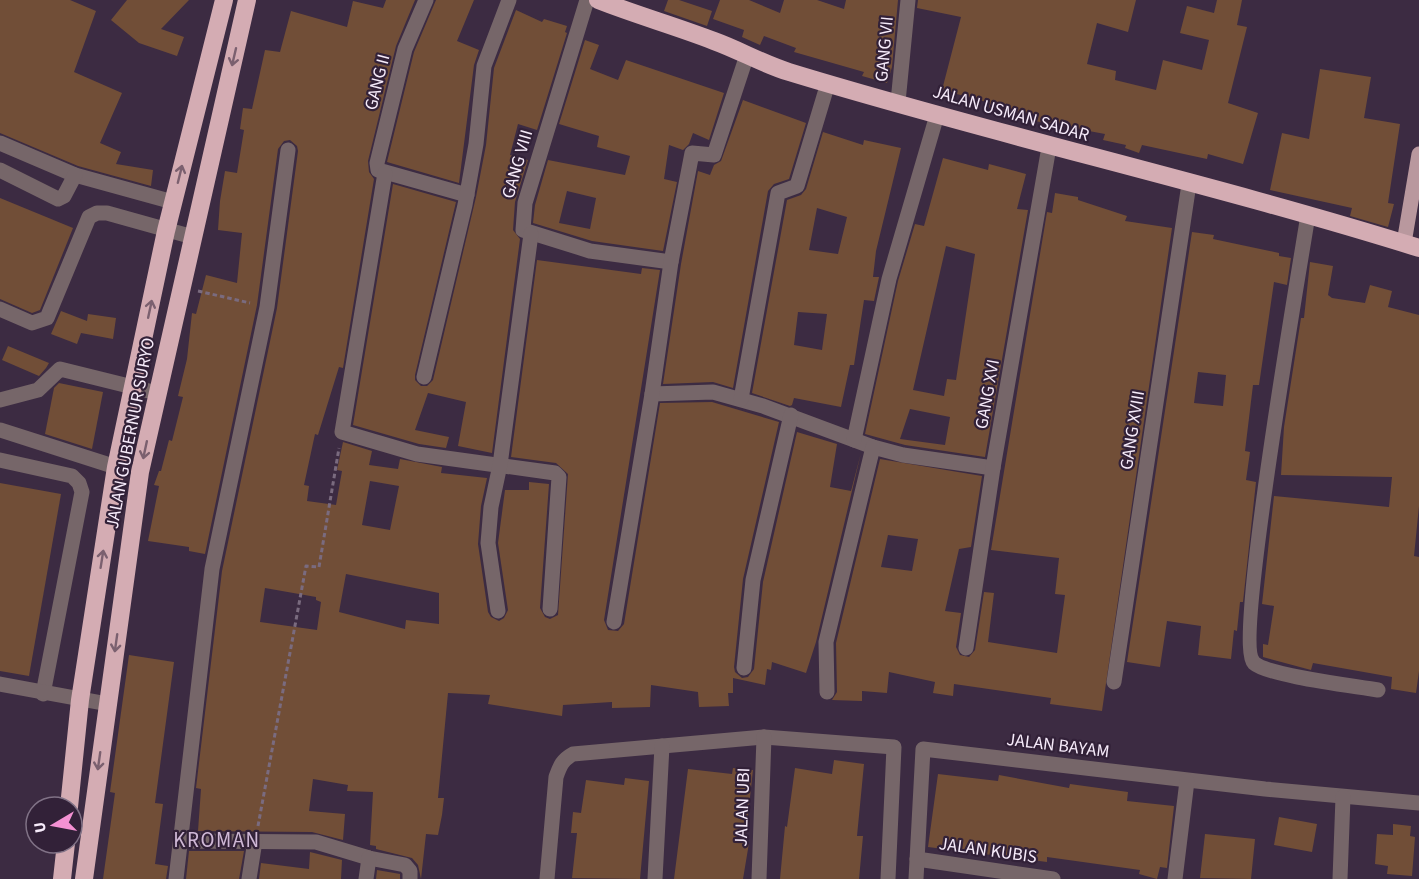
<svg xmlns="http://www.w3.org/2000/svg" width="1419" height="879" font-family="'Source Sans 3',sans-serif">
<rect width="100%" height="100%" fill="#3c2b42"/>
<g fill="#714e37" fill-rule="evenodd">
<polygon points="0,0 70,0 96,11 74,72 122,93 100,143 121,152 116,164 153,170 151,186 78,166 0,133"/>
<polygon points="127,0 189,0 161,29 184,37 177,56 139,43 111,20"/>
<path d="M386 0H415L396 46 368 161 369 172 374 179 343 368 339 367 318 435 315 434 304 485 309 486 307 501 336 505 342 471 337 470 343 442 372 451 369 465 398 469 400 459 442 467 441 473 487 478 481 506 478 544 488 612 491 617 499 621 504 618 508 610 498 543 505 490H529V482L549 484 540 608 545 617 550 619 558 615 568 474 556 463 511 457 537 260 641 274 642 268 660 270 604 620 608 630 618 631 624 624 660 403 712 402 779 422 743 579 734 667 735 672 742 678 748 677 754 669 763 582 797 432 837 444 830 487 851 491 861 453 816 642 806 673 772 662 771 670 767 669 765 685 733 678V693H728L729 706 699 707 698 692 651 685 650 707 612 708V702L563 705 562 716 488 704 490 695 448 693 438 798H444L442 815 438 835 426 834 421 879 418 865 412 858 376 849V846L370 845 373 792 347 791 348 785 313 779 309 811 345 814 343 840 312 832 198 831 201 789 196 788 222 571 277 308 298 151 297 146 290 140 284 141 278 149 257 305 205 554 189 551V547L148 541 159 486 154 485 159 471H161L169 440 172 441 183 397 178 396 187 359 192 313 196 314 206 275 237 283 242 233 218 230 220 201 225 171 237 173 244 130 240 129 243 108 252 109 265 50 280 52 291 11 347 27 353 1 383 8ZM370 481 399 486 390 530 362 525ZM346 574 439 593V624L406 620 405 629 339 612ZM265 588 316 597V600L321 602 317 630 260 622Z"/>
<polygon points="436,0 474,0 457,41 479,50 474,65 459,183 387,162 414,52"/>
<polygon points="668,0 679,0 712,11 707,26 664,11"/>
<polygon points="720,0 749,0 780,13 784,0 817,0 844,9 846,0 898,0 892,67 887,83 862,76 864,72 794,52 796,48 764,36 760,45 742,37 744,30 713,19"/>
<polygon points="918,0 1136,0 1128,32 1097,23 1087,64 1116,71 1115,80 1156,90 1163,60 1202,70 1209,40 1180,33 1187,6 1214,13 1217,0 1242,0 1237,25 1247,27 1228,103 1258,113 1243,164 1208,154 1207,159 1142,145 1139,153 1125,148 1126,145 1103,140 1105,134 1024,119 1025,116 989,108 990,103 942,90 961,17 917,8"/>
<polygon points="516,10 542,22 544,19 567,26 565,32 567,33 537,130 518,124 510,155 528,160 515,202 513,230 520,239 492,453 458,446 466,402 428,393 415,430 449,437 446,448 419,444 353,425 393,184 456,202 415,375 415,380 421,386 427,386 433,380 476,197 486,145 494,68"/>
<path d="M585 40 599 45 590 69 618 80 626 60 724 93 709 140 693 133 689 144 683 150 669 145 664 179 677 182 663 251 592 241 533 223 535 205 548 160 625 175 630 156 597 147 599 136 559 124ZM567 191 596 198 590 229 559 223Z"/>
<polygon points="1320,69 1371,77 1364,118 1400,124 1388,203 1394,204 1388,227 1350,216 1352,208 1270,190 1282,133 1309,139"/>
<polygon points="743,100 806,123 789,179 774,184 768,191 733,388 713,382 663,384 681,264 698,171 710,175 714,165 721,161"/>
<path d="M823 132 863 145 864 140 901 148 876 251 873 277H879L874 301 864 300 854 365H850L841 407 794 398 792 405 790 406 752 393 787 200 801 195 806 189ZM817 208 847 217 838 254 809 250ZM798 312 827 314 822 350 794 345Z"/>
<path d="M943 158 988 170 989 164 1026 174 1017 209 1028 210 985 457 905 445 865 434 898 281 915 224 924 226ZM946 246 975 254 956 380 947 379 944 396 913 390ZM910 409 950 417 945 445 900 439Z"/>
<path d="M1055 193 1078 197V200L1127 216 1125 221 1172 228 1102 711 1050 704 1051 698 954 684 953 696 933 693 935 682 889 672 887 693 862 691V701L832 700 837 692 836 643 880 459 982 476 971 547 959 549 945 611 961 613 956 647 960 655 969 657 975 650 984 592 994 593 988 642 1057 653 1065 595 1055 594 1059 558 991 550 1047 212 1052 213ZM888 535 918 539 912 571 881 567Z"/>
<polygon points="0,198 73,228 40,310 32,313 0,299"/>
<path d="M1192 232 1214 235 1213 239 1279 253V256L1291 258 1287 285 1274 282 1259 385H1253L1245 451 1250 452 1246 480 1256 482 1243 602H1240L1237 631 1234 630 1231 659 1198 655 1201 626 1167 621 1160 667 1127 662ZM1198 372 1226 375 1223 406 1194 403Z"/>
<polygon points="1310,262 1333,266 1328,295 1332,298 1365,303 1370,285 1392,291 1388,307 1419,315 1419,506 1414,556 1419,557 1419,671 1416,693 1391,689 1392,677 1313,663 1311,670 1263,657 1263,644 1268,645 1274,606 1262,604 1274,496 1389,507 1392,477 1281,475 1284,427 1301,318 1304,318"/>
<polygon points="61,311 87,321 88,314 116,318 113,339 81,333 77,344 51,334"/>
<polygon points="8,346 49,363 46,368 39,376 2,360"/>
<polygon points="59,383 103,392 92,449 45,434 54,388"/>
<polygon points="0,483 61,494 29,676 0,671"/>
<polygon points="129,655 174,662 155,803 163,804 155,864 168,866 166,879 103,879 115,793 110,792"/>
<polygon points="834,760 864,764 857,836 863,836 859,879 780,879 785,826 787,827 795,768 832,774"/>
<polygon points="733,768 753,770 745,842 749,843 743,879 674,879 688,769 732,774"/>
<polygon points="938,774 998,781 999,775 1069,788 1070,784 1128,792 1127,801 1174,806 1167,868 1160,867 1157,879 1139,874 1140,870 1047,857 1047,862 928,847"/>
<polygon points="625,778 649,781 640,879 572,878 577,833 571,833 573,812 581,813 586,780 624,785"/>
<polygon points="1279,817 1317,824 1312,852 1274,845"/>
<polygon points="1393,824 1411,826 1410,836 1415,837 1412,876 1387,874 1388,866 1375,864 1377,834 1393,835"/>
<polygon points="1205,834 1255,839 1251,879 1200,878"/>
<polygon points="189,851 244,851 239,879 186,879"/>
<polygon points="310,852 342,860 341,879 259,879 261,863 309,869"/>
<polygon points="377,870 400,874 400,879 376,879"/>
</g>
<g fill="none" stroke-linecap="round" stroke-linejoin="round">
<g stroke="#7a6b7f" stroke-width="3" stroke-dasharray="4.5 3" stroke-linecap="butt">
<polyline points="198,291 250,303"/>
<polyline points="258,826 306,566 319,567 339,448"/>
</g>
<g stroke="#766669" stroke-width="15">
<polyline points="426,0 405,49 377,163 378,170 467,195"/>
<polyline points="587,0 525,203 523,230 590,251 671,262"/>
<polyline points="898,102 908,0"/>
<polyline points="0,143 75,175 173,202"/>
<polyline points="0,170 58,199 64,196 75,175"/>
<polyline points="385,173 342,432 417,454 555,473 559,477 550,609"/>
<path d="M1308 215C1300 266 1234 644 1254 663 1268 676 1356 686 1378 690"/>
<polyline points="0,309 32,323 47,318 89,217 97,213 107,213 193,237"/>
<polyline points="424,377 465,205 476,144 484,66 509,0"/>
<polyline points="652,394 713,392 763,406 873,447 903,455 993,468"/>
<polyline points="741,399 778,193 797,186 828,83"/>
<polyline points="0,400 38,390 60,369 157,393"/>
<polyline points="0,430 116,467"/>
<polyline points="854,440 889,279 937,115"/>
<polyline points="0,460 72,476 79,483 82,492 43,694"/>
<polyline points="498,611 488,543 491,507 500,465 531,234"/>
<polyline points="614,622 652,394 671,262 692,153 714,155 747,55"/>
<polyline points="966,648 993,468 1049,147"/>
<polyline points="744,668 753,580 791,415"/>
<polyline points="1114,682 1189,184"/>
<polyline points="0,684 108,704"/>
<polyline points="827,692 826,642 873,447"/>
<polyline points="181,841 316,842 369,858 405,865 410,871 410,879"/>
<polyline points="917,859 1053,879"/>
<polyline points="176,879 212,569 267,307 288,150"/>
<polyline points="249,879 255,841"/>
<polyline points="366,879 369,858"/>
<path d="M547 879 556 777C560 766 562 760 573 754L764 737 894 747 888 879"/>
<polyline points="655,879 662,746"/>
<polyline points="759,879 764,737"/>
<polyline points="916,879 923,749 1265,789 1419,803"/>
<polyline points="1175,879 1187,781"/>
<polyline points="1340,879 1343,797"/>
</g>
<polyline stroke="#b9989e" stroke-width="15" points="1404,243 1419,154"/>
<g stroke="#d4acb3" stroke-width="18">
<path d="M598 0C636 15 675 26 714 41 739 50 763 64 789 72 998 136 1211 183 1419 248"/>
<polyline points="69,807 80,700 116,467 166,231 224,0"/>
<polyline points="62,879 66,843"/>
<polyline points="84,879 140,472 247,0"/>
</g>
</g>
<defs><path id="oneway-shaft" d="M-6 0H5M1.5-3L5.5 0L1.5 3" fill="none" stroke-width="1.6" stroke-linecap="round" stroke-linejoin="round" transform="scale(1.5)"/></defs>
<g stroke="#7b606f">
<use href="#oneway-shaft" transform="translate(234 57) rotate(103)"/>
<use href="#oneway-shaft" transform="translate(180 174) rotate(-76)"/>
<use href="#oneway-shaft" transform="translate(150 309) rotate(-78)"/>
<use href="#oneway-shaft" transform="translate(145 450) rotate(102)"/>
<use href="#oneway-shaft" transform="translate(102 559) rotate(-81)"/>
<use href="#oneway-shaft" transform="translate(116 643) rotate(98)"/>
<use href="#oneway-shaft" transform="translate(99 761) rotate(98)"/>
</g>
<g text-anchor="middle" stroke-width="4.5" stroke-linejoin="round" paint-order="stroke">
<g font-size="18" fill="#f6ebfa" stroke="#322138">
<text transform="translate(884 49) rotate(-85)" y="6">GANG VII</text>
<text transform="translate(377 82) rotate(-76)" y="6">GANG II</text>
<text transform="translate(1011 113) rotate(16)" y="6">JALAN USMAN SADAR</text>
<text transform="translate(517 164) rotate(-74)" y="6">GANG VIII</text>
<text transform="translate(987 394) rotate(-80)" y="6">GANG XVI</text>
<text transform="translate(1132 430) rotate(-81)" y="6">GANG XVIII</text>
<text transform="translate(130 433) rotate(-79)" y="6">JALAN GUBERNUR SURYO</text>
<text transform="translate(1058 745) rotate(7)" y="6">JALAN BAYAM</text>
<text transform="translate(742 807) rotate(-88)" y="6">JALAN UBI</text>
<text transform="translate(988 850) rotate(8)" y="6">JALAN KUBIS</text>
</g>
<g font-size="21" letter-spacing="1.5" fill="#cfb8d6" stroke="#322138">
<text x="217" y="847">KROMAN</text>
</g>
</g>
<g transform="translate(54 825) rotate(260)"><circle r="28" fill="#322138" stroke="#807286" stroke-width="1.5"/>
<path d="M0-4.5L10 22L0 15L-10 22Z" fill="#f491d3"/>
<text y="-9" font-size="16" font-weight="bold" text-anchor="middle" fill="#f6ebfa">U</text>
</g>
</svg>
